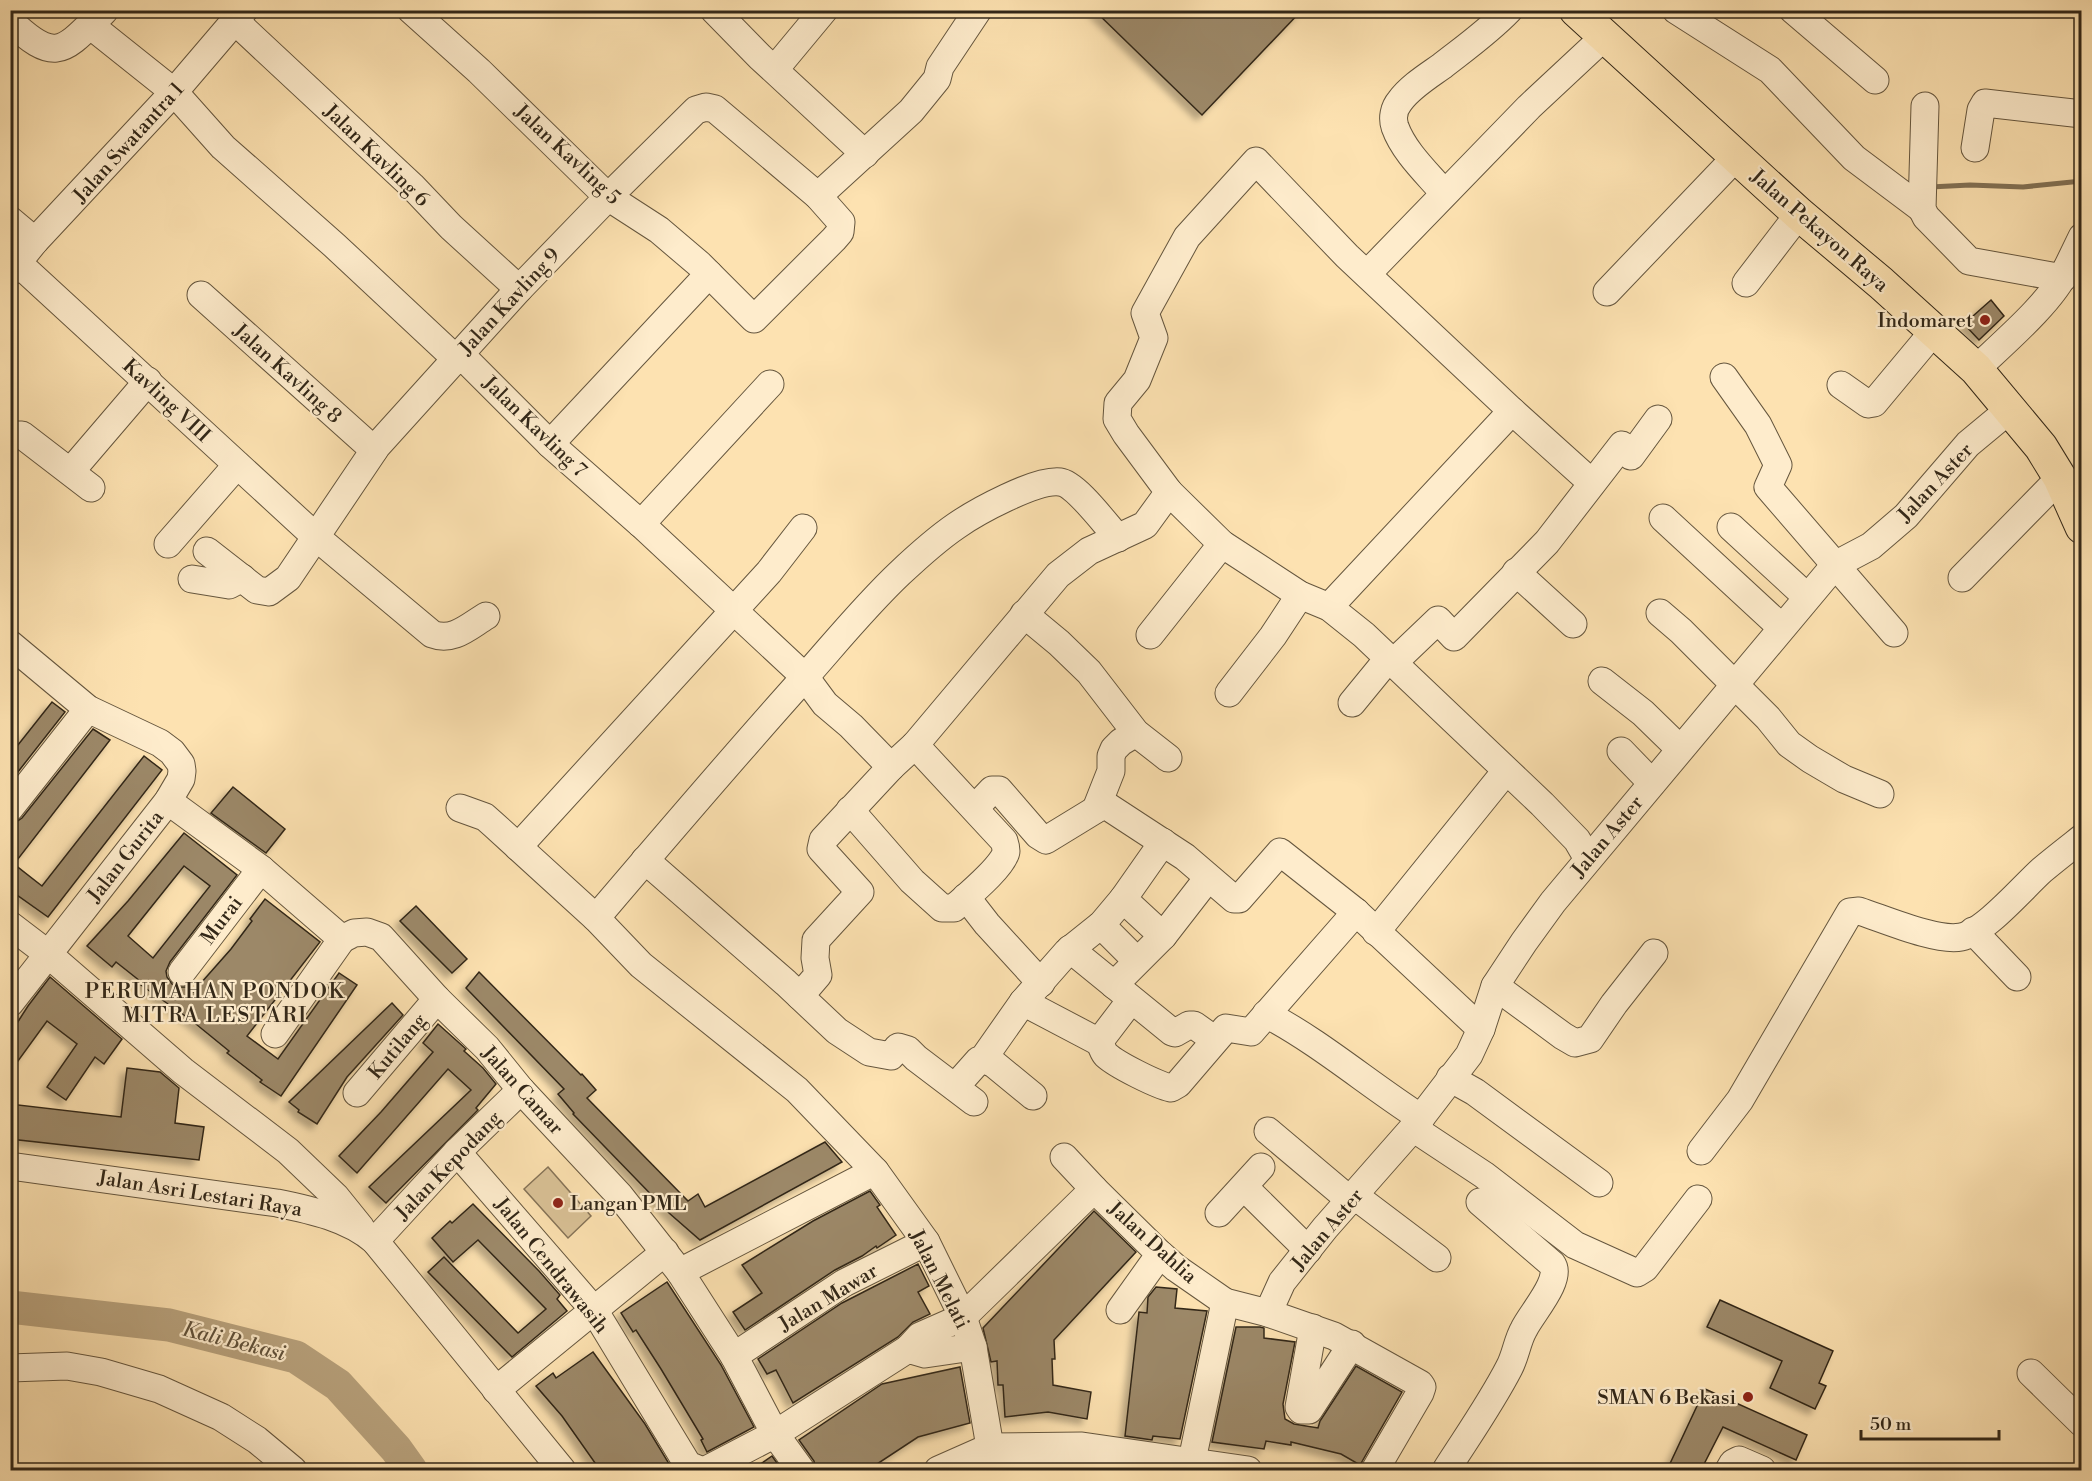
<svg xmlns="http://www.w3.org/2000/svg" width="2092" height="1481" font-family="'Libre Bodoni',serif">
<defs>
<filter id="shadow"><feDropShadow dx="-5.5" dy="5.5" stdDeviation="3" flood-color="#0004"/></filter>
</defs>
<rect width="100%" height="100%" fill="#fde2b1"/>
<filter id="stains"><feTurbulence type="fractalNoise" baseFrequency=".00333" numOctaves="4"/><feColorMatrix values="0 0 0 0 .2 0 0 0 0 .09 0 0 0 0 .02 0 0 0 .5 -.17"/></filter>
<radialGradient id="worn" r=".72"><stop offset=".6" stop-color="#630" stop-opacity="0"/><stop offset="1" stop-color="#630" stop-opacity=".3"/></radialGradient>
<polygon fill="#dac297" stroke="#867458" stroke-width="1.5" points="548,1167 591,1216 568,1238 524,1189"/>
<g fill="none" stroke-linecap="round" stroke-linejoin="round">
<polyline stroke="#827155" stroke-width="5" points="1930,187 1970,185 2023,187 2082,181"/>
<polyline stroke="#b8a27d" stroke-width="33" points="10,1307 169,1325 296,1357 338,1385 396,1449 411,1470"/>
</g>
<g fill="#9c8868" stroke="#322718" stroke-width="1.5" fill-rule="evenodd" filter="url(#shadow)">
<polygon points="1094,10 1302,10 1202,115"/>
<polygon points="1991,300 2004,316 1979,340 1964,324"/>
<polygon points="52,702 65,712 10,782 10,755"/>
<polygon points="93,729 110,740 14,864 42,886 144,756 162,770 48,917 10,890 10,823 16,822 22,818"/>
<polygon points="233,787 285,829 266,853 211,813"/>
<path d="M184 833 237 875 170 962 166 971 167 977 172 984 179 987H186L193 992 231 949 252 921 250 919 265 899 320 942 247 1036 278 1059 339 973 357 985 281 1096 260 1082 262 1080 227 1053 229 1051 191 1020 138 983 140 981 116 962 112 967 87 946 128 901ZM184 866 210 886 153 958 128 936Z"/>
<polygon points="416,906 467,959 452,973 400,921"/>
<polygon points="479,972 581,1075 582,1074 596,1090 587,1098 688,1201 698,1194 705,1207 825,1142 842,1162 700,1240 669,1213 573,1114 574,1113 558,1094 564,1089 466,988"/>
<polygon points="50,977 122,1039 104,1064 95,1057 66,1100 47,1087 77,1044 47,1021 10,1072 10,1034 28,1006"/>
<polygon points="392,1003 403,1015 347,1077 317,1124 298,1112 299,1110 289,1102"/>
<polygon points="438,1024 466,1049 464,1051 483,1068 496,1084 476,1108 478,1110 386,1203 369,1187 471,1090 448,1069 357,1173 339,1156 381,1112 433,1052 423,1043"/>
<polygon points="127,1068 160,1072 179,1088 175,1123 204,1127 199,1160 10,1139 10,1104 121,1117"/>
<polygon points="870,1191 880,1205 877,1207 896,1235 877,1248 876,1246 862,1256 835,1270 745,1330 733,1312 762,1293 742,1265 813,1221"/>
<polygon points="473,1204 539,1271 560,1295 557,1299 567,1311 512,1357 428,1272 444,1257 518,1333 546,1309 478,1240 453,1262 432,1238 450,1221 452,1223"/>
<polygon points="1094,1211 1136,1252 1054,1340 1055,1359 1052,1359 1053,1385 1091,1392 1087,1419 1048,1412 1005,1417 1003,1385 998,1385 997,1361 991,1362 983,1328"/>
<polygon points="918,1264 929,1286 918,1292 930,1314 913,1322 898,1337 793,1403 776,1370 767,1374 758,1359 842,1303"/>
<polygon points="667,1282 721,1365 754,1427 707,1452 701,1440 703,1439 661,1369 636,1330 633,1332 621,1313"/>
<polygon points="1156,1287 1177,1289 1175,1308 1207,1311 1180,1439 1153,1436 1152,1440 1125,1436 1139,1312 1147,1313 1148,1297"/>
<polygon points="1720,1300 1833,1351 1819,1383 1826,1386 1815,1409 1770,1388 1782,1361 1707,1327"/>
<polygon points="1236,1327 1260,1327 1264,1328 1264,1338 1295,1342 1283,1404 1285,1419 1294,1424 1318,1428 1320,1421 1356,1366 1402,1392 1360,1465 1341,1454 1291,1442 1291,1445 1266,1441 1264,1449 1212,1442"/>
<polygon points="593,1352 645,1424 671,1467 666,1470 600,1470 562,1416 536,1386 553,1373 556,1378"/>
<polygon points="960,1367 970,1423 918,1437 868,1470 816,1470 814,1461 799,1440 882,1384"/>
<polygon points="1705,1389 1807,1435 1796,1460 1723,1427 1701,1470 1667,1470"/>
<polygon points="772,1456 782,1470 752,1470"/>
</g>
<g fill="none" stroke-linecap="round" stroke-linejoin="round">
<g stroke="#65563e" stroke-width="29">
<g id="minor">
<polyline points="714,10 760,57 865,154"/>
<polyline points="1676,10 1770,70 1854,158 1922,209"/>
<polyline points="1793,10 1875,80"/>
<path d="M10 21C57 66 64 50 104 11"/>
<polyline points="235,21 412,186 451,227 519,289"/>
<polyline points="90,25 174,92 223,147 334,245 455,358 468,362 550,444 641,524 805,677 825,704 851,726 891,767"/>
<polyline points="775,69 824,10"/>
<polyline points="1925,106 1922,209 1926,217 1969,261 2063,278"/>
<polyline points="1975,148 1981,110 1985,103 2082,114"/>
<path d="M1444 193C1427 173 1404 152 1395 127 1392 118 1394 108 1400 101 1410 87 1428 76 1442 66 1465 48 1489 31 1509 10"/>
<polyline points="818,196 911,111 937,79 940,67 978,10"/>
<polyline points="10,220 35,241"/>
<path d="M18 263 316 537 432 634C453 642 468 627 486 616"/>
<polyline points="2066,270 2082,237"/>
<polyline points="10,272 35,241 174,92 244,10"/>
<polyline points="1367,274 1529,107 1604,37"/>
<polyline points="1746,283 1799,214"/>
<polyline points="1607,292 1736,157"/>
<polyline points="201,295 374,450"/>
<path d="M1976 369C2001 345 2053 301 2066 270H2082"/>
<polyline points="1724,377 1758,425 1778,465 1768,487 1894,633"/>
<polyline points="1841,385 1868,404 1874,403 1934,331"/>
<polyline points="1512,411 1592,483"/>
<polyline points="10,435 22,435 91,488"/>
<polyline points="550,444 709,274"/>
<polyline points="71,471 148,381"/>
<polyline points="1169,492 1126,434 1117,419 1118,403 1137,380 1154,338 1145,313 1187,237 1256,161 1347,256 1512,411 1329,607"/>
<polyline points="1663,518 1781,627"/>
<polyline points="641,524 770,384"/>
<polyline points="1731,527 1807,597"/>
<polyline points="168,544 237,465"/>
<polyline points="207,551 257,590 269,592 288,578 377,446 519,289 608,197 696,110 706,107 715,109 818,196 841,222 840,232 834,239 754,319 699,264 659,230 608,197 479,71 411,10"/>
<polyline points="1516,572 1573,624"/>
<polyline points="1962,578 2060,478"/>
<polyline points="192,579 229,585 242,578"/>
<polyline points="1660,613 1681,631 1768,718 1789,744 1810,759 1844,779 1880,794"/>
<polyline points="1024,614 1059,643 1089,672 1136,733 1168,758"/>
<polyline points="1150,635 1222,544"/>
<polyline points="10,644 88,709 160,743 172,752 181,764 182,771 181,779 168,801 10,1003"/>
<polyline points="1394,662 1438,620 1454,637 1547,542 1622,445 1631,456 1658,419"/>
<polyline points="1602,681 1643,713 1680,749"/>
<polyline points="1229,693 1273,636 1300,595"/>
<polyline points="1352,703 1388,659"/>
<polyline points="1621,751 1652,783"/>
<polyline points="168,801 261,869 342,939 354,933 367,932 381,937 437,999 487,1048 521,1090 620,1196 680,1272 734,1356 775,1434 801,1470"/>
<polyline points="10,808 88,709"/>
<polyline points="460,808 485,817 494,825 596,918 641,965 797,1090 875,1171 926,1242 963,1317 973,1347 990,1447 1002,1470"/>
<polyline points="975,808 992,790 999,790 1038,835 1046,840 1100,807 1107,806 1185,857 1234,899 1239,899 1280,852 1356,912 1481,1029"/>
<polyline points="1096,809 1111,771 1111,756 1114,749 1121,742 1136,733"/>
<path d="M850 810 912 881 942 908H954C965 898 1006 864 1006 851 1006 847 1005 844 1004 841L915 745"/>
<polyline points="1163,842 1123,899 1163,936 1208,878"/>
<polyline points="518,847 769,572 803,528"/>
<polyline points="645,860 786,983 837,1031 869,1052 891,1056 898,1047 908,1050 916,1058 974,1102"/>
<polyline points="966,897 987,924 1041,983"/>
<path d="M596 918C665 837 734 756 805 677 836 642 866 605 900 573 917 557 937 539 956 526 976 512 1036 479 1060 482 1076 484 1106 525 1118 538"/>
<polyline points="10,925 48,954 183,1071 288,1151 336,1197 361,1228"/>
<polyline points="1101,925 1137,961"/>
<polyline points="1973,931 2017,977"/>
<polyline points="1376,932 1506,771"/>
<polyline points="1070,949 1172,1032 1175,1033 1189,1025 1194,1025 1215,1040"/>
<polyline points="182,972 261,869"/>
<polyline points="1114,985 1163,936"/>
<polyline points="1495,986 1563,1036 1575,1043 1590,1039 1614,1004 1654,953"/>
<polyline points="800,996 818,975 815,958 816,940 860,892 821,849 823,840 891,767 915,745 1058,575 1089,551 1145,525 1169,492 1222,544 1300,595 1329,607 1364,635 1542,804 1577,840 1588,859"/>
<path d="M1023 1002 1099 1042C1102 1046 1103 1052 1106 1055 1117 1065 1157 1085 1171 1088L1178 1084 1226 1028 1251 1032 1356 912"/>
<path d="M1266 1014C1321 1043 1368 1084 1421 1118"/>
<polyline points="275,1034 342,939"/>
<polyline points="1099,1042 1131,1000"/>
<polyline points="983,1059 994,1064 1033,1096"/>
<polyline points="1450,1078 1475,1092 1599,1183"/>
<polyline points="955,1087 979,1060 983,1059 1023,1002 1067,952 1102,924 1123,899"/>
<polyline points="357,1093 437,999"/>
<polyline points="1413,1128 1484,1175 1575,1245 1637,1273 1645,1268 1698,1199"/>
<polyline points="1268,1131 1351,1201"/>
<path d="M1701 1151 1740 1100 1850 912 1859 911C1884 919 1937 942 1961 937 1985 932 2023 887 2042 870 2055 859 2068 849 2082 838"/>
<polyline points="457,1152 594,1310 688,1465 700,1470"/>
<polyline points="1064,1157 1094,1189"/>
<path d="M10 1166 277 1203C311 1210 349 1218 375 1241L562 1470"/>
<polyline points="1244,1187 1308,1250"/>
<polyline points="1355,1196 1437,1258"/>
<polyline points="1219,1213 1261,1167"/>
<polyline points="375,1241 457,1152 521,1090"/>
<polyline points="680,1272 875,1171"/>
<polyline points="1120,1310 1160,1254"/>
<polyline points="1268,1313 1282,1282 1325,1228 1413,1128 1469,1055 1481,1029 1495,986 1524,942 1553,902 1835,565 1871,546 1906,516 1968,444 2009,410"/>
<polyline points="1313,1328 1299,1407 1301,1410 1309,1410 1352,1344"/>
<polyline points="908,1349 920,1336 963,1317 1094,1189 1160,1254 1176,1268 1225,1302 1268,1313 1334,1336 1420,1384 1422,1387 1420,1393 1375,1470"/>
<polyline points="734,1356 844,1283 926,1242"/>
<polyline points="10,1368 67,1366 101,1372 159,1389 221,1417 257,1440 293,1470"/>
<polyline points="2031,1373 2082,1423"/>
<polyline points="496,1390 665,1252"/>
<polyline points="706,1470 775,1434 908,1349 925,1354 973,1347"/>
<polyline points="938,1470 990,1447 1082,1446 1248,1470"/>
<polyline points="988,1470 1010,1465 1100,1470"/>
<polyline points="1190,1470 1225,1302"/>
<path d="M1446 1470C1467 1437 1491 1403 1509 1368 1516 1355 1517 1341 1524 1329 1531 1314 1563 1279 1552 1264L1480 1202"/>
<polyline points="1729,1470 1733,1463 1739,1460 1762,1470"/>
</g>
</g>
<g stroke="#322718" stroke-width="35">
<polyline id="major" points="1576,10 1799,214 1881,283 1976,369 2041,447 2060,478 2082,527"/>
</g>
<use href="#minor" stroke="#feeccc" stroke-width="27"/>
<use href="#major" stroke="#fde2b1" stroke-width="33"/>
</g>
<g fill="#8f2418" stroke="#feeccc" stroke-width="2">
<circle cx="1985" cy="320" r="6"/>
<circle cx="558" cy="1203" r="6"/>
<circle cx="1748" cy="1397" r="6"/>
</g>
<g text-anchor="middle" stroke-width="4.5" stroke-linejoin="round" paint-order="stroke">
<g font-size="20" fill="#322718" stroke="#feeccc">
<text transform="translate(128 142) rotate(-48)" y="7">Jalan Swatantra 1</text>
<text transform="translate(568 154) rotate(43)" y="7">Jalan Kavling 5</text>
<text transform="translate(377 155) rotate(44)" y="7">Jalan Kavling 6</text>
<text transform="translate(1820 230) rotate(41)" y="7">Jalan Pekayon Raya</text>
<text transform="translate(509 301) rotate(-47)" y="7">Jalan Kavling 9</text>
<text transform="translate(288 373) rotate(42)" y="7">Jalan Kavling 8</text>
<text transform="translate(167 400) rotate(43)" y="7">Kavling VIII</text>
<text transform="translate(535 426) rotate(44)" y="7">Jalan Kavling 7</text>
<text transform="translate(1935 482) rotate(-47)" y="7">Jalan Aster</text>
<text transform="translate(1607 836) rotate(-50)" y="7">Jalan Aster</text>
<text transform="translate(125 856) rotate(-52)" y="7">Jalan Gurita</text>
<text transform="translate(221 920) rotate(-53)" y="7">Murai</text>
<text transform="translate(397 1046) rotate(-50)" y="7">Kutilang</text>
<text transform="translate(523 1090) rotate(48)" y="7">Jalan Camar</text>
<text transform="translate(448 1165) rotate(-46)" y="7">Jalan Kepodang</text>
<text transform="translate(200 1193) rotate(9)" y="7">Jalan Asri Lestari Raya</text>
<text transform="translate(1327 1229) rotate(-50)" y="7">Jalan Aster</text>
<text transform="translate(1153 1242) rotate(42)" y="7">Jalan Dahlia</text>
<text transform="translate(552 1265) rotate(51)" y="7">Jalan Cendrawasih</text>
<text transform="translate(940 1279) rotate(63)" y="7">Jalan Melati</text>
<text transform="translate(828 1297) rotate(-31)" y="7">Jalan Mawar</text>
</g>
<g font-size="20" fill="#322718" stroke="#feeccc" text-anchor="end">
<text x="1973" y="327">Indomaret</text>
<text x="570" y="1210" text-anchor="start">Langan PML</text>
<text x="1736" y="1404">SMAN 6 Bekasi</text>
</g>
<g font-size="21" letter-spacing="1.5" fill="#322718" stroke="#feeccc">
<text x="215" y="998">PERUMAHAN PONDOK<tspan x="215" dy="24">MITRA LESTARI</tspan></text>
</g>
<g font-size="21" font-style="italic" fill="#61523b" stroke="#feeccc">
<text transform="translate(234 1341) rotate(14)" y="7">Kali Bekasi</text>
</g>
</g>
<rect width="2092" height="1481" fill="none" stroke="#fde2b1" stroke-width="36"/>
<rect x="12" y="12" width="2068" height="1457" fill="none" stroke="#322718" stroke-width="3"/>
<rect x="18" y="18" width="2056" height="1445" fill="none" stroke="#322718" stroke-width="1.5"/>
<path d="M1861 1430v9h138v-9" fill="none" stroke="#322718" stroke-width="3"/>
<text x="1870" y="1430" font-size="18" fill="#322718" stroke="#feeccc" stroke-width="4.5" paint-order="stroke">50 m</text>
<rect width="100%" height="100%" filter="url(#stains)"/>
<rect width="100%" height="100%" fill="url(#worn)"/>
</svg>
